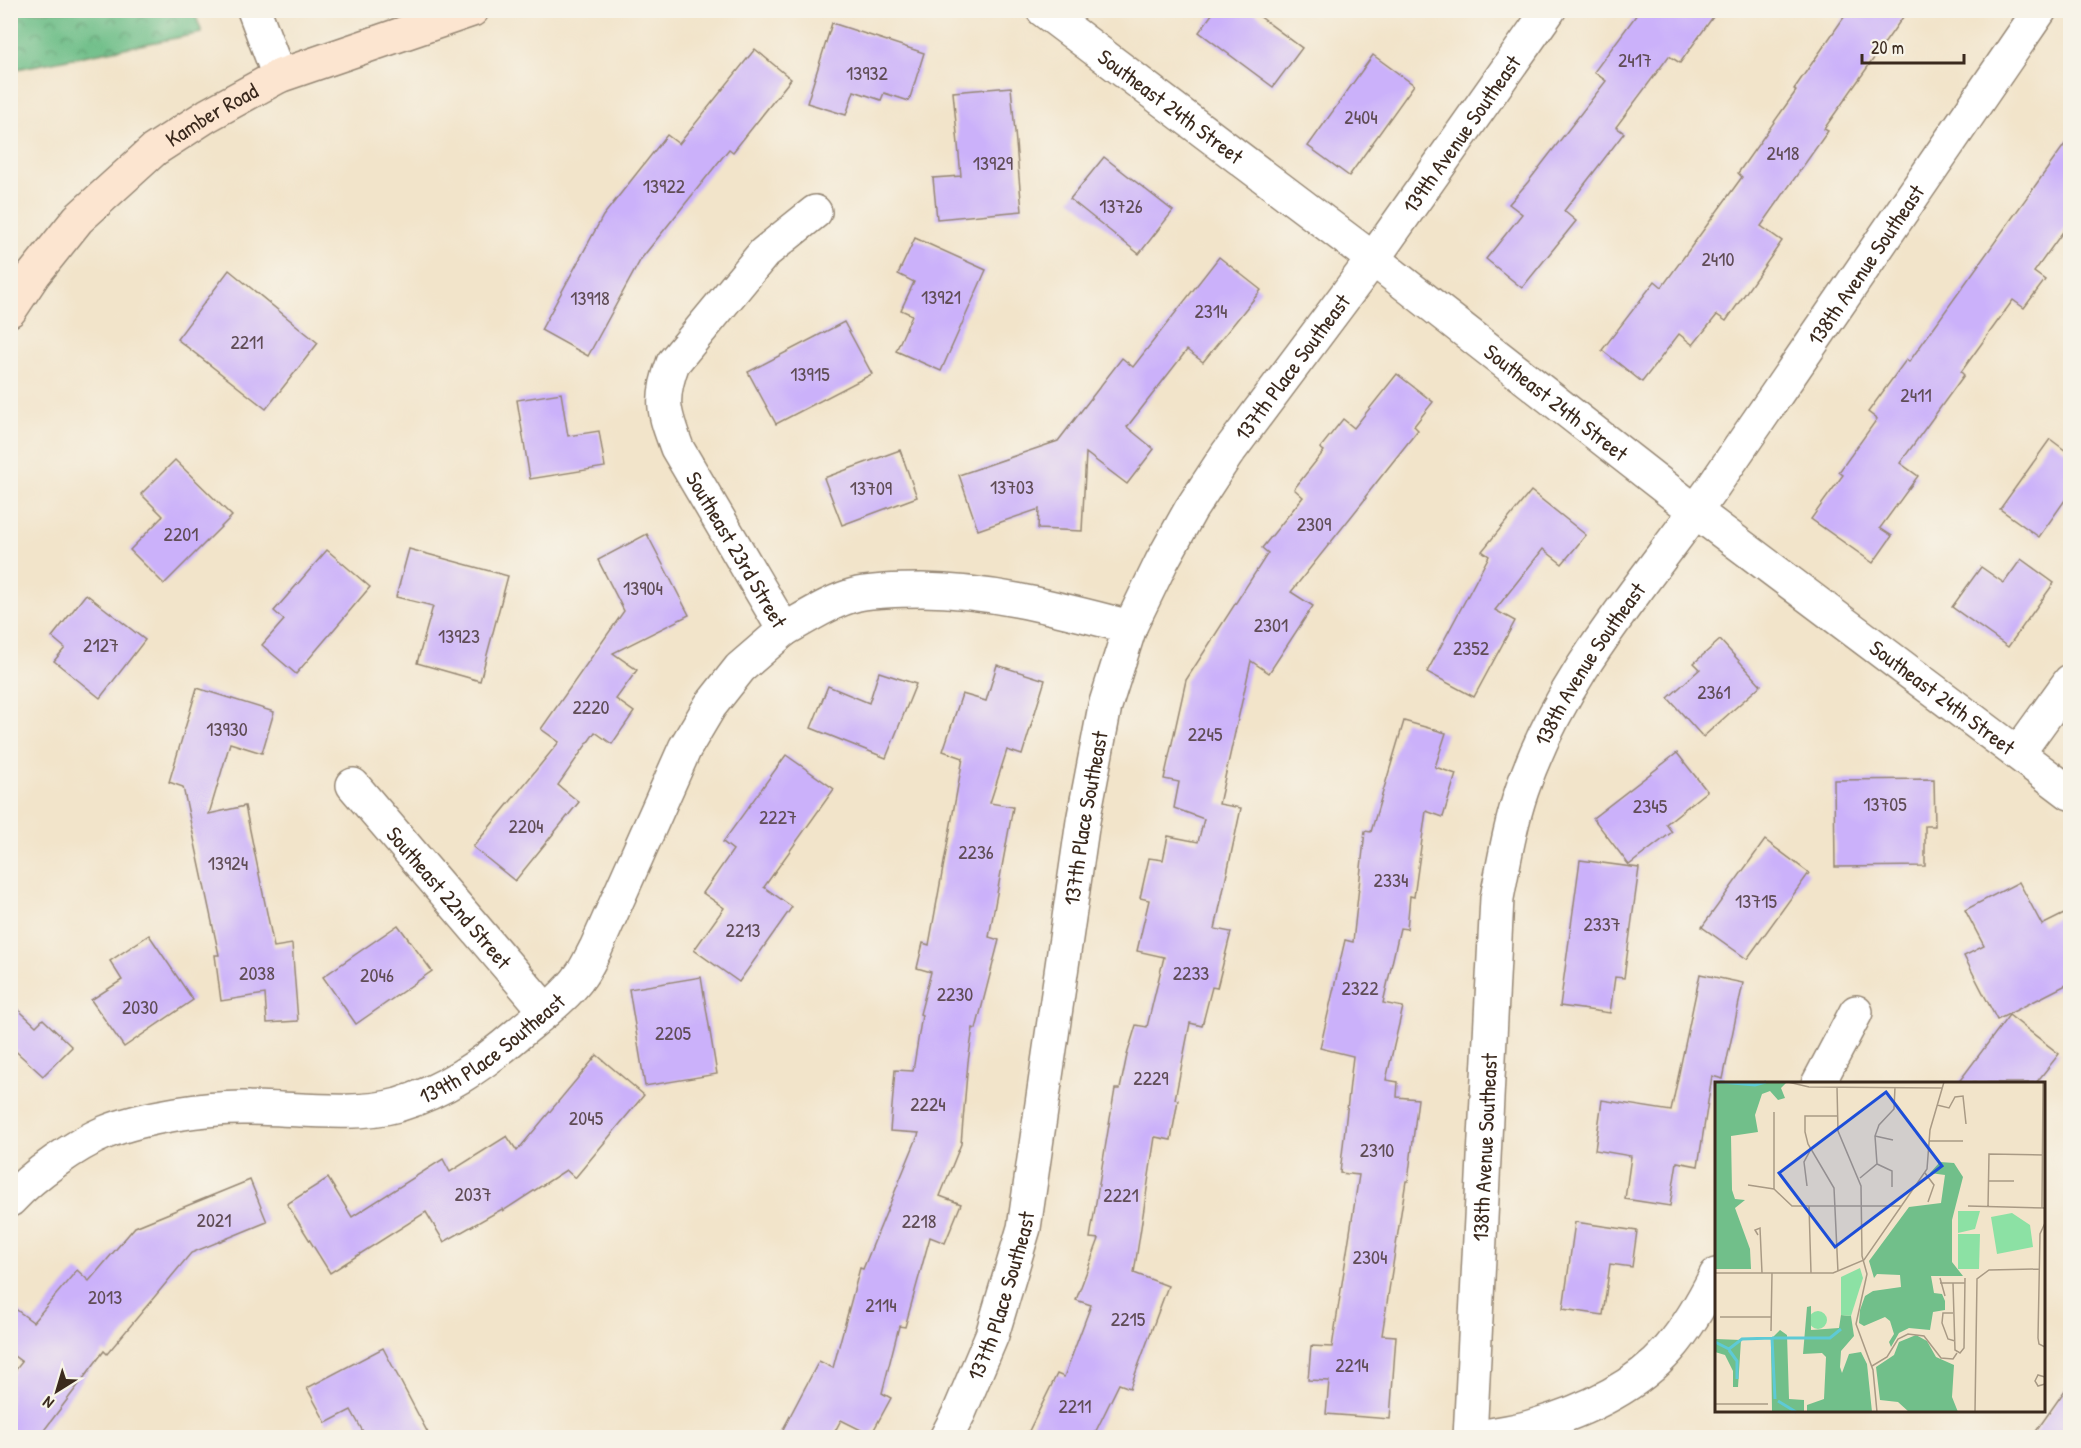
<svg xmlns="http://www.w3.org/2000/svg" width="2081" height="1448" font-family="'Patrick Hand',sans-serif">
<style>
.forest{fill:url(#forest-crowns);stroke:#567454;stroke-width:1.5}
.building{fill:#cbb1fa}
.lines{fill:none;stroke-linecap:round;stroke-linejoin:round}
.street-casing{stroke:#968774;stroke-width:36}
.secondary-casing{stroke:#968774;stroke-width:36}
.street{stroke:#fff;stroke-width:33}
.secondary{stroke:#fce5d0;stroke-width:33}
.labels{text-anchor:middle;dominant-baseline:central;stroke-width:4.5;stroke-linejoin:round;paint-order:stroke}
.number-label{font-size:20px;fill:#5f4c55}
.street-label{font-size:22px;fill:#3b2a1e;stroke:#f7f3e8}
.inset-river{fill:none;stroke:#5ecad5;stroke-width:3}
.inset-road{fill:none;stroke:#a99a85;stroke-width:1.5}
.view{fill:#1d4ed8;fill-opacity:0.15;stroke:#1d4ed8;stroke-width:3}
.inset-edge{fill:none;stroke:#3b2a1e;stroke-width:3}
</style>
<defs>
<pattern id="forest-crowns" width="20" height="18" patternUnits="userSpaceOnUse" patternTransform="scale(1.5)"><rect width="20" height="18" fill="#71bf8a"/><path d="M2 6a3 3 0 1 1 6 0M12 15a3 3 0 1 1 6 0" fill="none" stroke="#5e9b70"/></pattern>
</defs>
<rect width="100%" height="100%" fill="#f7f3e8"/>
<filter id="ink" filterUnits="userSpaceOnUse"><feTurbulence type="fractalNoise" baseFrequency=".0167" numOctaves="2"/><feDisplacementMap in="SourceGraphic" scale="12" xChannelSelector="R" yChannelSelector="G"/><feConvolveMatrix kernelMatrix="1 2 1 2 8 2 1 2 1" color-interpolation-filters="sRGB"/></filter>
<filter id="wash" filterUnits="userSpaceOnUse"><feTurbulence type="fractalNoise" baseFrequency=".008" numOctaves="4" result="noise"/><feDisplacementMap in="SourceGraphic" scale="24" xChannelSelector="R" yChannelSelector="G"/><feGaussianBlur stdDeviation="1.35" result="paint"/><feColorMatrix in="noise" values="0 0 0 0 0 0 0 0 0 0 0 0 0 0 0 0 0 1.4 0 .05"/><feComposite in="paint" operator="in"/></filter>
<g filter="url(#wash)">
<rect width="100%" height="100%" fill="#f2e4ca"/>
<path class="forest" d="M10,11H194L202,33L11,70Z"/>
<g id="blocks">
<g class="building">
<path d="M1215,10H1251L1302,48L1273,87L1199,32Z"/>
<path d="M1640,10H1718L1680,63L1669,56L1616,127L1624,133L1564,211L1576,221L1522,288L1486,259L1522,214L1509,204L1528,182L1606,81L1594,72Z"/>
<path d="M1849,10H1908L1824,129L1828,131L1761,226L1782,241L1726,321L1717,315L1693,345L1679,334L1642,382L1602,350L1655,281L1662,287L1742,177L1738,173L1796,91L1794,89Z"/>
<path d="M832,23L924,53L909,101L884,93L881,100L854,91L846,115L807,103Z"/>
<path d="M755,49L791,79L733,152L729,149L641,259L588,356L541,330L603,216L667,135L679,144Z"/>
<path d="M1373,55L1414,85L1349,176L1308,146Z"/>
<path d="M1011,87L1022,211L937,219L933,178L961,176L953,92Z"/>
<path d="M2070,137V222L2034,272L2045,280L2024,308L2013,300L1961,372L1964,375L1900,463L1918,476L1880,528L1892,536L1873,563L1811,519L1843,475L1839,472L1877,419L1868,412L1906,360L1909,362Z"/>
<path d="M1104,157L1173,211L1139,254L1070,199Z"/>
<path d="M915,238L986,270L941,371L896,351L912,315L901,310L914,282L898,274Z"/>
<path d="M1219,257L1261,290L1203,362L1187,350L1127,427L1154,449L1127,484L1086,453L1082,531L1038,529L1039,509L978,530L959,475L1058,441L1122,358L1133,367Z"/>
<path d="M229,270L318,343L266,409L177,339Z"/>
<path d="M844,322L872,374L776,424L748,372Z"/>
<path d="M1397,374L1433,402L1414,426L1418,430L1365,497L1366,498L1291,592L1313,606L1269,673L1251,661L1219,804L1241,808L1215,929L1231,932L1217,988L1212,987L1202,1026L1190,1023L1175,1099L1178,1100L1171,1140L1155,1137L1134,1273L1168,1286L1130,1388L1119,1384L1093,1437H1026L1057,1374L1064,1377L1091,1305L1076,1300L1099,1239L1090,1238L1115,1089H1120L1127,1055L1136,1025L1147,1027L1164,957L1137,951L1149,900L1140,898L1149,858L1163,860L1168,836L1198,842L1204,819L1174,808L1179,782L1164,779L1186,680L1268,553L1262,548L1303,497L1294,489L1324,451L1320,448L1343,419L1354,428Z"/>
<path d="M561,393L568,436L599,431L605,467L530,479L517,400Z"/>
<path d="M2050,439L2070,454V493L2039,537L2000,509Z"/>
<path d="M900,450L917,497L842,525L824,478Z"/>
<path d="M175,460L232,516L164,584L130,550L163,516L141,494Z"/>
<path d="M1531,491L1586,535L1562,564L1543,549L1495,610L1515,621L1474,697L1427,672L1489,556L1482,551Z"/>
<path d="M647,534L689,615L613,653L637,670L616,699L634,712L612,744L595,732L558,785L579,802L515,881L473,847L559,742L541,729L624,611L598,560Z"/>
<path d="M409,549L508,576L480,681L417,663L433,606L396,597Z"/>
<path d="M327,550L370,587L296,674L262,645L284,620L274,611Z"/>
<path d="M2021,559L2054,583L2008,647L1952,607L1981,567L2004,583Z"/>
<path d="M86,594L145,640L100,698L54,661L65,648L52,637Z"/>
<path d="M1720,640L1761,685L1703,737L1668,698L1700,669L1694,663Z"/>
<path d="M997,665L1045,680L1022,755L1007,750L990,803L1013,807L989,937L999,940L976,1029L973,1028L968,1062L961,1144L940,1196L961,1204L945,1243L930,1237L905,1327L899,1326L882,1393L891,1398L871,1435L841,1420L832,1437H779L819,1361L833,1368L860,1268L863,1269L919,1133L890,1131L895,1070L913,1071L922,1015L920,1014L931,972L917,968L923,943L929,945L963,758L943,751L962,694L986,701Z"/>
<path d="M879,672L916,684L886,758L811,728L828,686L869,703Z"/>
<path d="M197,688L274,712L262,753L230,743L209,814L245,806L274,947L292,944L298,1021L267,1023L265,994L221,1001L215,955H219L183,787L169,782Z"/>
<path d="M1404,721L1446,733L1435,767L1456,774L1443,817L1426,811L1414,897L1410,896L1407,929L1400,928L1383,1003L1403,1007L1386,1080L1398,1082L1397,1097L1418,1099L1408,1181H1406L1382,1335L1396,1336L1390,1419L1326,1414L1329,1381L1308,1380L1311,1346L1332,1347L1359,1175L1340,1173L1353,1056L1320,1048L1345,940L1353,942L1365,831L1371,832Z"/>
<path d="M1677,753L1707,791L1666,824L1672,832L1629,865L1593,818Z"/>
<path d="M786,755L834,789L764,887L792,907L739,982L694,950L724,908L703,893L733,850L723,842Z"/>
<path d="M1934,779L1935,826H1925V866L1835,867L1834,780Z"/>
<path d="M1765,840L1809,873L1747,959L1702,927Z"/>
<path d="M1580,860L1639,868L1624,978L1615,977L1610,1013L1560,1006Z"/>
<path d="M2019,882L2042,925L2070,911V983L1997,1020L1964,956L1984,946L1965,910Z"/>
<path d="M398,925L432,971L356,1024L323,977Z"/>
<path d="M149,935L193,1000L124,1047L91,1000L122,980L110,961Z"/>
<path d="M1700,974L1743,983L1723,1079L1712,1076L1698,1166L1677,1162L1670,1206L1625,1199L1631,1156L1595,1150L1602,1100L1671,1111Z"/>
<path d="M701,977L717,1074L645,1086L629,989Z"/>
<path d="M10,1002L36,1026L43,1019L72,1047L43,1076L10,1046Z"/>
<path d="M2009,1015L2059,1054L2036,1083H1958Z"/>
<path d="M597,1055L644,1095L575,1178L566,1170L503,1211L502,1209L444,1242L426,1212L330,1273L287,1204L328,1178L352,1217L443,1159L450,1172L507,1136L517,1151Z"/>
<path d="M250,1180L267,1222L191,1253L107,1354L104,1351L39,1437H10V1377L22,1362L10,1353V1305L33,1322L77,1270L89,1281L135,1227Z"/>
<path d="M1575,1222L1637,1231L1632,1267L1610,1264L1603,1315L1563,1309Z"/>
<path d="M383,1348L430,1437H366L351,1410L326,1423L307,1388Z"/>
<path d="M2070,1383V1437H2032Z"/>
</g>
</g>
</g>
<g filter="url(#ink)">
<use href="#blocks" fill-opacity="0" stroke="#968774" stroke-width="1.5"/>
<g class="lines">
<defs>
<g id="street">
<path d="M254,10L279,76"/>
<path id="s1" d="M1043,10L1373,259L1695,511L2070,793"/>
<path id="s2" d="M815,212L764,253L673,363C659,400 664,413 677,448L784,630C807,617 833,600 858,594C880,590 901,590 922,590C996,591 1059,609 1130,627"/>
<path d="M2018,753L2070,681"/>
<path id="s3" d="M353,785L546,1011"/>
<path d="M1818,1084L1856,1012"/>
<path id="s4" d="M10,1200C33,1175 75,1145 106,1132C143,1117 208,1107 249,1108C294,1108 354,1117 398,1105C444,1091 482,1065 518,1034C537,1018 567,996 581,975C587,967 591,957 596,948L685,748L710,706L740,668L784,630"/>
<path id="s5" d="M946,1438L959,1413L992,1335L1024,1228L1083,821L1105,706L1130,627L1162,561L1191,509L1227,454L1373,259L1549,10"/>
<path id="s6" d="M1470,1438L1497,898C1504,862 1510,825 1522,790C1562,672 1645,584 1715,484C1824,327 1931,168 2040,10"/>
<path d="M1475,1438C1493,1434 1512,1432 1530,1427C1579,1413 1634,1389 1669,1349C1688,1327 1703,1301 1716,1275"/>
</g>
<g id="secondary">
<path id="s7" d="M10,310L34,274L78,219L154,150L208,115L279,76L472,10"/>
</g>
</defs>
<use href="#street" class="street-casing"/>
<use href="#secondary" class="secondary-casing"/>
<use href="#street" class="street"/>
<use href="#secondary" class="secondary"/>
</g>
</g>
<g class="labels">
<g class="number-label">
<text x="1635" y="59">2417</text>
<text x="867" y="72">13932</text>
<text x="1361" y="116">2404</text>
<text x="1783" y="152">2418</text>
<text x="993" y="162">13929</text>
<text x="664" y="185">13922</text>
<text x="1121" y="205">13726</text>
<text x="1718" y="258">2410</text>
<text x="941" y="296">13921</text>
<text x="590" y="297">13918</text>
<text x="1211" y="310">2314</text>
<text x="247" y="341">2211</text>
<text x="810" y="373">13915</text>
<text x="1916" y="394">2411</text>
<text x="1012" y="486">13703</text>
<text x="871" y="487">13709</text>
<text x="1314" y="523">2309</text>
<text x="181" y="533">2201</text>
<text x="643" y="587">13904</text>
<text x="1271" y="624">2301</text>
<text x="459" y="635">13923</text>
<text x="101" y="644">2127</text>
<text x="1471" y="647">2352</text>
<text x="1714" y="691">2361</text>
<text x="591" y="706">2220</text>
<text x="227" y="728">13930</text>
<text x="1205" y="733">2245</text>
<text x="1885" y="803">13705</text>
<text x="1650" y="805">2345</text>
<text x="778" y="816">2227</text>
<text x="526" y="825">2204</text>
<text x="976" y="851">2236</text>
<text x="228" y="862">13924</text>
<text x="1391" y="879">2334</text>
<text x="1756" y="900">13715</text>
<text x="1602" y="923">2337</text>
<text x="743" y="929">2213</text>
<text x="257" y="972">2038</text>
<text x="1191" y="972">2233</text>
<text x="377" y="974">2046</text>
<text x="1360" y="987">2322</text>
<text x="955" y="993">2230</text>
<text x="140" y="1006">2030</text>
<text x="673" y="1032">2205</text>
<text x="1151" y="1077">2229</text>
<text x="928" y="1103">2224</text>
<text x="586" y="1117">2045</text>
<text x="1377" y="1149">2310</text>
<text x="473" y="1193">2037</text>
<text x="1121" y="1194">2221</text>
<text x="214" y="1219">2021</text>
<text x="919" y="1220">2218</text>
<text x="1370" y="1256">2304</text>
<text x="105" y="1296">2013</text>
<text x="881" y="1304">2114</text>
<text x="1128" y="1318">2215</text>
<text x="1352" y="1364">2214</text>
<text x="1075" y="1405">2211</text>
</g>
<g class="street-label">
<text stroke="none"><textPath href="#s1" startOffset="160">Southeast 24th Street</textPath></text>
<text stroke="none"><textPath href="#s7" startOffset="284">Kamber Road</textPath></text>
<text stroke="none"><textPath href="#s5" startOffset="1431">139th Avenue Southeast</textPath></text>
<text stroke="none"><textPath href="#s6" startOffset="1281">138th Avenue Southeast</textPath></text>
<text stroke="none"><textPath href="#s5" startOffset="1143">137th Place Southeast</textPath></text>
<text stroke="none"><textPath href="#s1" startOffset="646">Southeast 24th Street</textPath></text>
<text stroke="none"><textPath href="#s2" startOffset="414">Southeast 23rd Street</textPath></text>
<text stroke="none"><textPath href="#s6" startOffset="795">138th Avenue Southeast</textPath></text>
<text stroke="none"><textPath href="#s1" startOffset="1132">Southeast 24th Street</textPath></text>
<text stroke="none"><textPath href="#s5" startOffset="639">137th Place Southeast</textPath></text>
<text stroke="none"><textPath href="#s3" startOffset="148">Southeast 22nd Street</textPath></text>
<text stroke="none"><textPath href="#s4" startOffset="524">139th Place Southeast</textPath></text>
<text stroke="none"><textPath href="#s6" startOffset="291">138th Avenue Southeast</textPath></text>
<text stroke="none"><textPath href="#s5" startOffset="153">137th Place Southeast</textPath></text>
</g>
</g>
<g transform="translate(1715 1082)">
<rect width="330" height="330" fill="#f2e4ca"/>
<path d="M265,129L260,147L243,151V129ZM297,131L315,143L318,165L282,172L276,135ZM243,152H265L264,187H243ZM94 238a9 9 0 1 1 18 0a9 9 0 1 1-18 0Z" fill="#8ce1a4"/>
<path d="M0,0L71,1L66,6L70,16L63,18L55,9L47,12L40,33L43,50L16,54L17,108L20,117L30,118L20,126L35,167L36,187H0ZM225,80L239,81L248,95L237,138V180L248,194H216L219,211L227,212L230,219V228L218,230L215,248L194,246L184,251L176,265L174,260L179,252L175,239L170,235L149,244L144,241L145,228L150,214L158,209L186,205L185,193L162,192L159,196L154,179L194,125L226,121L230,93L215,91ZM96,224V248L124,246L126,233L136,234L139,254L126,269L125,285L127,291L134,272L146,270L152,282L157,330H92V323L109,317L111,275L107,271L88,272L92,225ZM65,248L72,253L74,317L89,318V330H57L56,257ZM201,253L212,259L221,275L239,283L237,315L243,330H194L183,320L165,318L161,285L179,273L184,260ZM0,257L26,258L23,305H18V289L10,273L0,270Z" fill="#71bf8a"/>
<path d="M145,186L148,196L136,234L126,233V195Z" fill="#8ce1a4"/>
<path class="inset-river" d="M5,0L40,3L51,0M57,256H115L126,247M0,260L14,267L27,257L57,256L60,317M14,268L22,279V297M63,319L81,330"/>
<path class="inset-road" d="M73,0L94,5L227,6M122,5L123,49L146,104L147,174L152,192L141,242L158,288L162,330M222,23L234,26L240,15L248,14L251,42M122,34H90V50L93,62L119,106L123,190M160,54L178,58M214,59H248M162,82L160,54L164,43L179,27L180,5M210,91L219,103L213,120M145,96L162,82L177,89V105M274,99H299M33,103L59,107L77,124H186M92,104L89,80L96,67M59,107V30M94,124L96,191M253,124L330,126M273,125L274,72L328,73M327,126L328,0M330,141L325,152L323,256L324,262L330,265M43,153L40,148L45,146L47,191M0,191H118L149,178L212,87L215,48L229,0M225,196L230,214M225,201H250M238,201L240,268L245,271L249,266L250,196M238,231H228L227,241L233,257L240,259M5,235H56M56,249L57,191M157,284L172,275L183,257L193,252L209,254L226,276L238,277L242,271M330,295L323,293L320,299L323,304L330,302M0,322H53M260,330L262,197L274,188L324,187"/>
<path class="view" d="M171,10L227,84L120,165L64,91Z"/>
<rect width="330" height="330" class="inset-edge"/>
</g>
<rect width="2081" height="1448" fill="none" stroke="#f7f3e8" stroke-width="36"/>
<g transform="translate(57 1391) rotate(217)" stroke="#f7f3e8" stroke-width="4.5" paint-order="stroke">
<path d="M0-4.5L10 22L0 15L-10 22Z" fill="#3b2a1e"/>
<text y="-9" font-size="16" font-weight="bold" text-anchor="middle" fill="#3b2a1e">N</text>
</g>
<path d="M1862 54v9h102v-9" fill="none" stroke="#3b2a1e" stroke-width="3"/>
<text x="1871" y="54" font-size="18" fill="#3b2a1e" stroke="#f7f3e8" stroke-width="4.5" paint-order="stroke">20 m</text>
</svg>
